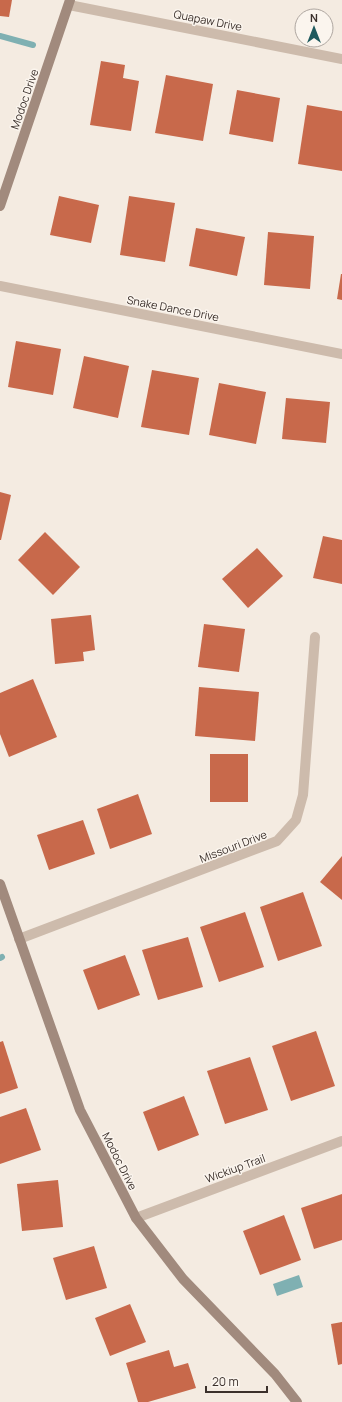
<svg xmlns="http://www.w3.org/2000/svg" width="342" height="1402" font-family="Manrope,sans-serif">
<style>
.water{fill:#7fb0b2}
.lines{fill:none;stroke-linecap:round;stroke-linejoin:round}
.stream{stroke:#7fb0b2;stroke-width:6}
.building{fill:#c8694b}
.street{stroke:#cdbbac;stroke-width:10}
.secondary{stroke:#a18a7d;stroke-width:10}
.labels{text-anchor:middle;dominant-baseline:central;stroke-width:3;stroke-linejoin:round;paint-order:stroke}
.street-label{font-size:11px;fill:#3b302b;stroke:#fbf5ee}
</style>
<rect width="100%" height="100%" fill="#f4ebe1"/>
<path class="water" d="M299,1275L303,1287L277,1296L273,1284Z"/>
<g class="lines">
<g class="stream">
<path d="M0,36L33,45"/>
<path d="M0,958L2,957"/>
</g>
</g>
<g class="building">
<path d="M0,0H12L9,17L0,16Z"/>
<path d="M101,61L125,65L123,78L139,81L131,131L90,125Z"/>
<path d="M166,75L213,84L203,141L155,133Z"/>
<path d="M237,90L280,98L273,142L229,134Z"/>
<path d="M307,105L342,111V171L298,164Z"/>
<path d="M59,196L99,205L91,243L50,235Z"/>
<path d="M129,196L175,203L165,262L120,255Z"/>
<path d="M196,228L245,237L237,276L189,266Z"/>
<path d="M268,232L314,236L310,289L264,285Z"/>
<path d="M341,274H342V300L337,299Z"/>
<path d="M16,341L61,349L53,395L8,387Z"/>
<path d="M84,356L129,366L118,418L73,408Z"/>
<path d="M152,370L199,378L189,435L141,427Z"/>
<path d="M219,383L266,392L256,444L209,435Z"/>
<path d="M286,398L330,402L326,443L282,439Z"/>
<path d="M0,492L11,495L1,540H0Z"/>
<path d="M45,532L80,567L53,595L18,560Z"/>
<path d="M323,536L342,540V584L313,578Z"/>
<path d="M257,548L283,576L248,608L222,579Z"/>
<path d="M91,615L95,650L83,652L84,661L55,664L51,619Z"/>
<path d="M204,624L245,629L239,672L198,667Z"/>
<path d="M33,679L57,737L9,757L0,734V693Z"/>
<path d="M199,687L259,692L255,741L195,736Z"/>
<rect x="210" y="754" width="38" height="48"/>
<path d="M138,794L152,834L110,849L97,809Z"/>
<path d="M83,820L95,854L49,870L37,835Z"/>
<path d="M342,856V900L320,882Z"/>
<path d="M303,892L322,946L278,961L260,907Z"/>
<path d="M245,912L264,967L219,982L200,927Z"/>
<path d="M188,937L203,987L158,1000L142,950Z"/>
<path d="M125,955L140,995L98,1010L83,970Z"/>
<path d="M316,1031L335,1086L291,1101L272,1046Z"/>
<path d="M3,1041L18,1088L0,1094V1042Z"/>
<path d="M250,1057L268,1110L225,1124L207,1071Z"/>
<path d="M184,1096L199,1135L158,1151L143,1112Z"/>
<path d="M26,1108L41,1150L0,1164V1117Z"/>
<path d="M58,1180L63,1227L22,1231L17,1184Z"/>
<path d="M342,1194V1240L314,1249L301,1208Z"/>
<path d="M284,1215L301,1260L260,1275L243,1231Z"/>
<path d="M94,1246L107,1288L66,1300L53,1258Z"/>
<path d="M130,1304L146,1342L110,1356L95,1318Z"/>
<path d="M342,1322V1364L338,1365L331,1324Z"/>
<path d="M169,1350L174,1367L188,1363L196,1388L148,1402H138L126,1363Z"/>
</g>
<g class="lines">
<g class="street">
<path d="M69,5L342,59"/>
<path d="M0,286L342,354"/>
<path d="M19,939L277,841L296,820L303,795L315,637"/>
<path d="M136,1218L342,1141"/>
</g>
<g class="secondary">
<path d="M0,206L70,0"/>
<path d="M0,884L80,1110L136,1218L183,1279L275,1374L297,1402"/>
</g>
</g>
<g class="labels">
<g class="street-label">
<text transform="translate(208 20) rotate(11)">Quapaw Drive</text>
<text transform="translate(24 99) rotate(-71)">Modoc Drive</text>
<text transform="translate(173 308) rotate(11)">Snake Dance Drive</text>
<text transform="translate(233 846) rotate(-21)">Missouri Drive</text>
<text transform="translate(120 1161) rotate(63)">Modoc Drive</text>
<text transform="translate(235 1168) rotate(-20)">Wickiup Trail</text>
</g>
</g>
<g transform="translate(314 28)"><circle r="19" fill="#fbf5ee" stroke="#aea6a0"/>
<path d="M0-3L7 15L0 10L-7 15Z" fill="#1f5a5e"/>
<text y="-6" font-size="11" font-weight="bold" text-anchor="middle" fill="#3b302b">N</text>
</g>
<path d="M206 1386v6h61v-6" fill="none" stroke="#3b302b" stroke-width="2"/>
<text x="212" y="1386" font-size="12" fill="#3b302b" stroke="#fbf5ee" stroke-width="3" paint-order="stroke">20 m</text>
</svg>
